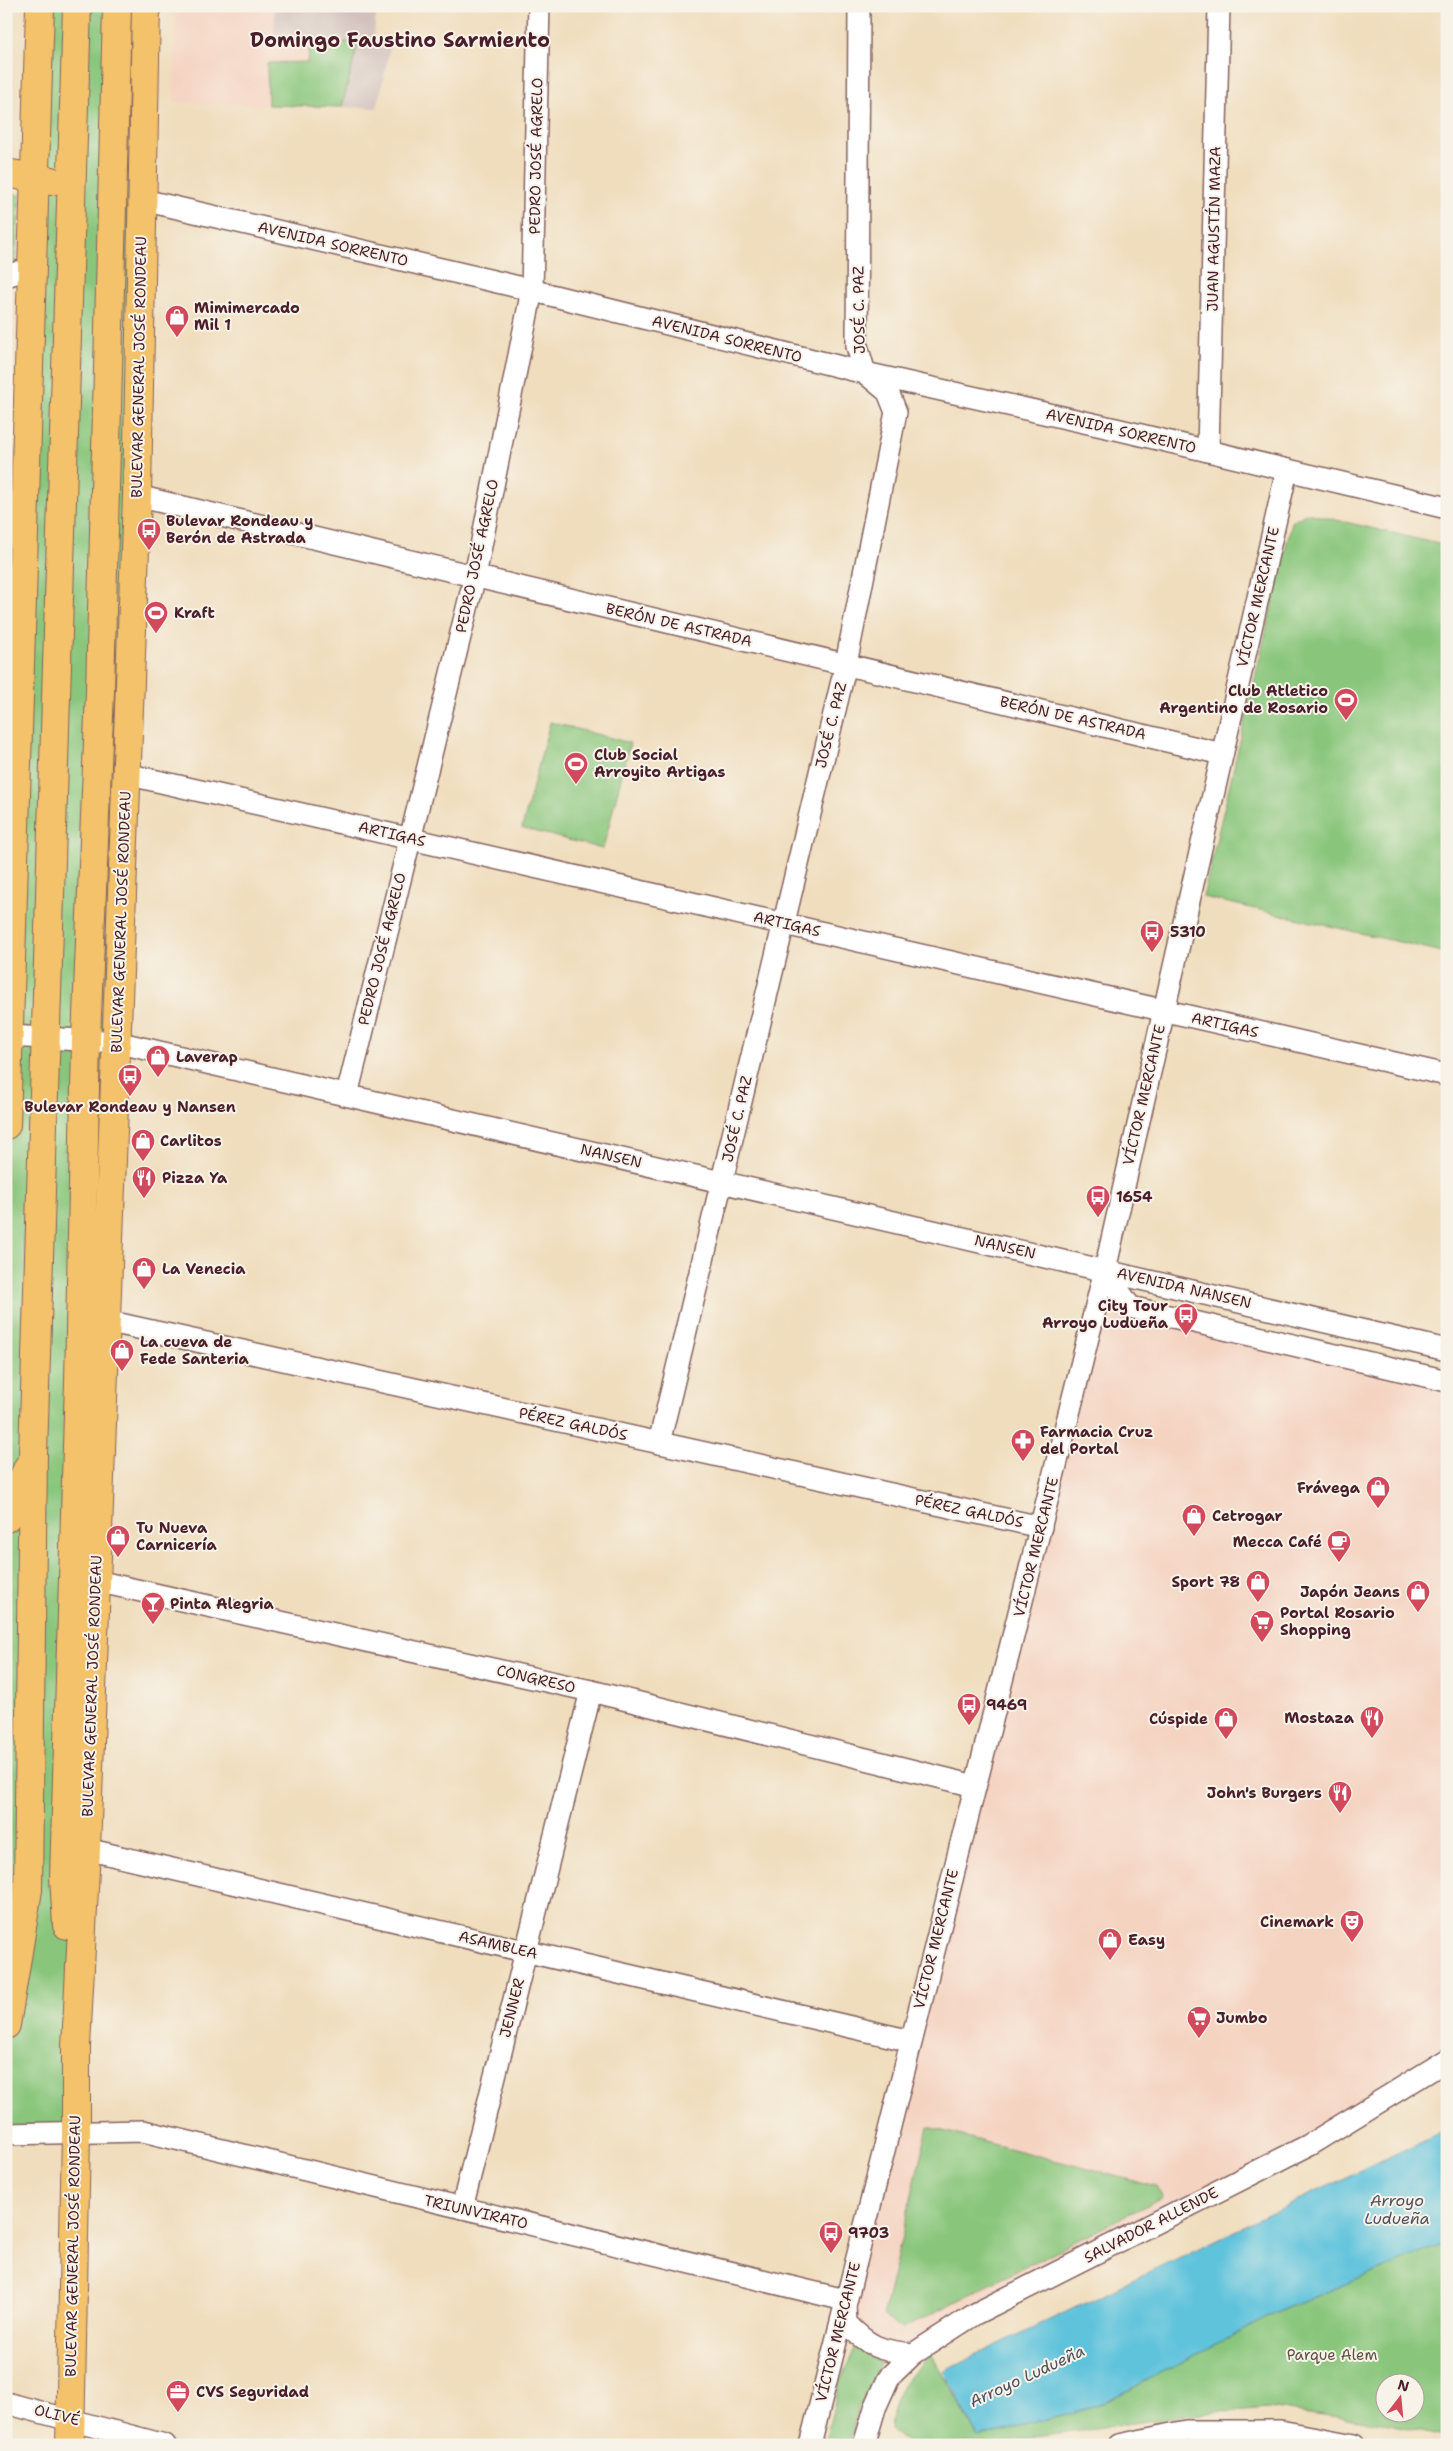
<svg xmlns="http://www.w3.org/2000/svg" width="1453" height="2451" font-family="'Shantell Sans',sans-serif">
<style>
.built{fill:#f5d3c1}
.industrial{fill:#d1c0bc}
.green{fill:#89c67b;stroke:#6a7253;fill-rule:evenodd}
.water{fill:#5ec3dc;stroke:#547184}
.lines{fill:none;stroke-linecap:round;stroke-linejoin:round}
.minor-casing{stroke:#84625e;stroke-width:24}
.major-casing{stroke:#84625e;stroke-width:30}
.minor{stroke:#fff;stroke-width:21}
.major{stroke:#f3c26a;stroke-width:28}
.labels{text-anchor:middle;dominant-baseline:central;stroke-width:4;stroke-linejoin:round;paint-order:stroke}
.street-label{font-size:15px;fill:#4a1f2b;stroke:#f7f3e8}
.poi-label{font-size:15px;font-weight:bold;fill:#4a1f2b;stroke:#f7f3e8;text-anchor:start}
.park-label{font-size:15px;fill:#5d5143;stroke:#f7f3e8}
.water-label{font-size:16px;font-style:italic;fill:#505060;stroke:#f7f3e8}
.district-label{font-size:20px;font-weight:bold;fill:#4a1f2b;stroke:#f7f3e8}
</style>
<rect width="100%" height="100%" fill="#f7f3e8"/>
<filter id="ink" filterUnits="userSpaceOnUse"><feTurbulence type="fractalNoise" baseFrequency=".02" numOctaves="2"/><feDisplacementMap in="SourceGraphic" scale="10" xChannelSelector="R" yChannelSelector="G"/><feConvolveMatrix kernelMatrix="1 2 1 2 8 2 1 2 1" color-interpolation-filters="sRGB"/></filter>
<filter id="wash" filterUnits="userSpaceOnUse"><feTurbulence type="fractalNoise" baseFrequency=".0096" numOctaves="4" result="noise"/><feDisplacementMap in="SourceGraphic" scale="20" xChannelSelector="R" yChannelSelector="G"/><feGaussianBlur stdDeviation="1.12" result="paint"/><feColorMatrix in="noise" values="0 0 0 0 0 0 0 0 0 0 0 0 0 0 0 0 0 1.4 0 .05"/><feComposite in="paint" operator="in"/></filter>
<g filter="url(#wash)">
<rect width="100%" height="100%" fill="#f0ddbd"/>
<g class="built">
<path d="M176,6H275V37L358,43L342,107L174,103Z"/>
<path d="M1105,1270L1130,1307L1447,1381V2060L913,2354L861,2338L845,2300Z"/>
</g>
<path class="industrial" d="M275,6H377L373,43H391L377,108L342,107L358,43L274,37Z"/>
<g class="green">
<path d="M40,6H146L76,2133L6,2134V1125Z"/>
<path d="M310,40L358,43L342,107L268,105L267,63L308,62Z"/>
<path d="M6,192L20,195L15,261L6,263Z"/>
<path d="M1307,513L1447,546V953L1203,897L1292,522Z"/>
<path d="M550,722L630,743L603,849L522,828Z"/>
<path d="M928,2127L1157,2187L1163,2197L902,2329L883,2315Z"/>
<path d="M1447,2243V2438L1389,2424L1267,2407L1214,2412L1043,2435L999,2443L913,2442L890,2430C893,2391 904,2381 931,2354L978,2437L1097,2406L1282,2310ZM1386,2384H1416V2414H1386Z"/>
<path d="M855,2348L881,2362L858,2409L849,2445H824L839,2386Z"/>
</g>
<path class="water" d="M1447,2129V2243L1282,2310L1097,2406L978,2437L943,2371Z"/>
</g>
<g filter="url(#ink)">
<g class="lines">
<defs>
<g id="minor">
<path d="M143,200L506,284L865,373L1120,430L1447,508"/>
<path d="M6,276L31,268"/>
<path d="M1208,451L1219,6"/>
<path d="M137,496L1222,754"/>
<path d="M126,774L1447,1075"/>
<path d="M9,1036L116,1042L1447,1350"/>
<path d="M347,1095L475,576L532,290L539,6"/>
<path d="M1105,1270L1130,1307L1447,1381"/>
<path d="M106,1321L1041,1527"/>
<path d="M659,1443L846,664L896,412L888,392L865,373L857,346L859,6"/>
<path d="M96,1581L591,1691L975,1786"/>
<path d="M86,1849L911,2041"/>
<path d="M6,2134L143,2131L845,2300"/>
<path d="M462,2208L591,1691"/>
<path d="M845,2305L846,2323C869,2347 880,2351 913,2354"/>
<path d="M6,2403L165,2445"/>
<path d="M810,2445L1105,1270L1287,470"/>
<path d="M864,2445L875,2408L889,2377L913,2354L975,2314L1309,2145L1447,2060"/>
<path d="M1119,2445L1186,2431H1280L1354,2445"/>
</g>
<g id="major">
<path d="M6,173L51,181"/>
<path d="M6,1125L40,6"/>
<path d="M6,1518L28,1467"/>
<path d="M67,1925L64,1877L79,1381L86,1040L100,691L117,6"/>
<path d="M6,2025L28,1890L33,1455L77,6"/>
<path d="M70,2445L76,2133V2047L86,1849L137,496L146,6"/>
</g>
</defs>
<use href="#minor" class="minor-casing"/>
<use href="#major" class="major-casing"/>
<use href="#minor" class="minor"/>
<use href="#major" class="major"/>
</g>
</g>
<defs>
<symbol id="shop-pin" viewBox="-11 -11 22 30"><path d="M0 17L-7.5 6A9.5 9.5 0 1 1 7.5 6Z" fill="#d1495b" stroke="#f7f3e8"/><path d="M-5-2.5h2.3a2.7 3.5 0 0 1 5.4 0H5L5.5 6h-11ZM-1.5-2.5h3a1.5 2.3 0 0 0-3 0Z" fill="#fff"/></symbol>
<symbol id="bus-pin" viewBox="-11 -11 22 30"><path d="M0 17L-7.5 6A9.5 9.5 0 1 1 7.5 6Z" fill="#d1495b" stroke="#f7f3e8"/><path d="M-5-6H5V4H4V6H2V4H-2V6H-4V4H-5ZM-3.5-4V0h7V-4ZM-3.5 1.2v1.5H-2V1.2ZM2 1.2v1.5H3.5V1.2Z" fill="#fff"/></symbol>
<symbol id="stadium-pin" viewBox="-11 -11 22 30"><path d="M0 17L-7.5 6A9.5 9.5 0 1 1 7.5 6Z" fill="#d1495b" stroke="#f7f3e8"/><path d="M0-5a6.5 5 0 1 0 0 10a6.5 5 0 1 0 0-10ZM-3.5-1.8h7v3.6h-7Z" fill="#fff"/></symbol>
<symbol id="restaurant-pin" viewBox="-11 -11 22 30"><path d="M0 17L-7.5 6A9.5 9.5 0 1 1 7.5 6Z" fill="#d1495b" stroke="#f7f3e8"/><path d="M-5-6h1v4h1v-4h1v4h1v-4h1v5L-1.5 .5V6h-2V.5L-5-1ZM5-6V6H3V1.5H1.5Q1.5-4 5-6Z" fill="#fff"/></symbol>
<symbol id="pharmacy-pin" viewBox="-11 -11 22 30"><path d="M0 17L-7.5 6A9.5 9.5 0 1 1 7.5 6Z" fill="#d1495b" stroke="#f7f3e8"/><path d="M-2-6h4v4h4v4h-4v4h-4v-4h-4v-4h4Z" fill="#fff"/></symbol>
<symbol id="cafe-pin" viewBox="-11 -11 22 30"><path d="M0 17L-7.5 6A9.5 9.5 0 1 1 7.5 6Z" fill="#d1495b" stroke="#f7f3e8"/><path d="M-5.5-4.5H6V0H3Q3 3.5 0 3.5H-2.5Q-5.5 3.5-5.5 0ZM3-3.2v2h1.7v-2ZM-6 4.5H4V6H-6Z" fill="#fff"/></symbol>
<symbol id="bar-pin" viewBox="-11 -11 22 30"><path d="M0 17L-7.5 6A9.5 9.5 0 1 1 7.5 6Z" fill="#d1495b" stroke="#f7f3e8"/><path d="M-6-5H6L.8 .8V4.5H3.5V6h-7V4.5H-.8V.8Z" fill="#fff"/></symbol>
<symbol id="supermarket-pin" viewBox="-11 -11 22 30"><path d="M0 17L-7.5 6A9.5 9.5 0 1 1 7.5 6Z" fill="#d1495b" stroke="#f7f3e8"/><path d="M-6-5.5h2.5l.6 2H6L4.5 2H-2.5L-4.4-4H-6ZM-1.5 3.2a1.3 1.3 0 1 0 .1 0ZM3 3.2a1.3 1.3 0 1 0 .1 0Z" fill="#fff"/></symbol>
<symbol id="theatre-pin" viewBox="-11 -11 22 30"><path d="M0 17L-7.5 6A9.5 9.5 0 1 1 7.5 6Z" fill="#d1495b" stroke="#f7f3e8"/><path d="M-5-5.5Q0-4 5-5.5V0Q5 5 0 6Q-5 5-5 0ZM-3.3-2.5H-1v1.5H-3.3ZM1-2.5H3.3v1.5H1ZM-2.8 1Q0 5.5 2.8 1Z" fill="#fff"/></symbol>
<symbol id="office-pin" viewBox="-11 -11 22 30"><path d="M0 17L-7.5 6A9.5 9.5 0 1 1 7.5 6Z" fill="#d1495b" stroke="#f7f3e8"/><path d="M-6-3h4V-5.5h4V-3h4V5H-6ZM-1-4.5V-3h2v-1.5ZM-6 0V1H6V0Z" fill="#fff"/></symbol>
</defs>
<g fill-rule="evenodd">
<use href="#shop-pin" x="163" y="303" width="28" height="38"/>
<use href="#bus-pin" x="135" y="516" width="28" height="38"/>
<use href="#stadium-pin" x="142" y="599" width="28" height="38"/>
<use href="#stadium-pin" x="1332" y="686" width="28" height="38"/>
<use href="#stadium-pin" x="562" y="750" width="28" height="38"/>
<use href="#bus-pin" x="1138" y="918" width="28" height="38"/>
<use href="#shop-pin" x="144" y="1043" width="28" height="38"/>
<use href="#bus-pin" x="116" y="1062" width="28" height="38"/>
<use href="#shop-pin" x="129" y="1127" width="28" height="38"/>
<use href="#restaurant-pin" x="130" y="1164" width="28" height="38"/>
<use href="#bus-pin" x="1084" y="1183" width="28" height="38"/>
<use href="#shop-pin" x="130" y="1255" width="28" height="38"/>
<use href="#bus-pin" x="1172" y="1301" width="28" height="38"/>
<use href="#shop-pin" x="108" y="1337" width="28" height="38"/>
<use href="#pharmacy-pin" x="1009" y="1427" width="28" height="38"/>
<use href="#shop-pin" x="1364" y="1474" width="28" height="38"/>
<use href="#shop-pin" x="1180" y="1502" width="28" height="38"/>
<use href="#shop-pin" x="104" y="1523" width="28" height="38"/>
<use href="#cafe-pin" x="1325" y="1528" width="28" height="38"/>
<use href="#shop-pin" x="1244" y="1568" width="28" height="38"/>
<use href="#shop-pin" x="1404" y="1578" width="28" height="38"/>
<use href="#bar-pin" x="139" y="1590" width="28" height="38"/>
<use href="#supermarket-pin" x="1248" y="1608" width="28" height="38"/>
<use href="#bus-pin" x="955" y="1691" width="28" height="38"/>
<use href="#restaurant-pin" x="1358" y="1704" width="28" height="38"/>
<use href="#shop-pin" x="1212" y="1705" width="28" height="38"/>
<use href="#restaurant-pin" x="1326" y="1779" width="28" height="38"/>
<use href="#theatre-pin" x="1338" y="1908" width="28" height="38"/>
<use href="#shop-pin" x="1096" y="1926" width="28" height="38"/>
<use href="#supermarket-pin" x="1185" y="2004" width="28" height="38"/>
<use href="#bus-pin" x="817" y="2219" width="28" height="38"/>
<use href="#office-pin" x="164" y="2378" width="28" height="38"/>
</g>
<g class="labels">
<g class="street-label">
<text transform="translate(536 156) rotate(-89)">PEDRO JOSÉ AGRELO</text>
<text transform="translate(1214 229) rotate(-89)">JUAN AGUSTÍN MAZA</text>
<text transform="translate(333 244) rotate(13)">AVENIDA SORRENTO</text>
<text transform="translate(859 310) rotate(-91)">JOSÉ C. PAZ</text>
<text transform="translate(727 339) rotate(14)">AVENIDA SORRENTO</text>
<text transform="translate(139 367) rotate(-89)">BULEVAR GENERAL JOSÉ RONDEAU</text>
<text transform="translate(1121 431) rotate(13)">AVENIDA SORRENTO</text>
<text transform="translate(477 556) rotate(-78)">PEDRO JOSÉ AGRELO</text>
<text transform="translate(1258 597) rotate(-77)">VÍCTOR MERCANTE</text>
<text transform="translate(679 625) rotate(13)">BERÓN DE ASTRADA</text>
<text transform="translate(1073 718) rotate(13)">BERÓN DE ASTRADA</text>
<text transform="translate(831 725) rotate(-76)">JOSÉ C. PAZ</text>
<text transform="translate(392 834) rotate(13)">ARTIGAS</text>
<text transform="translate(121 922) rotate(-88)">BULEVAR GENERAL JOSÉ RONDEAU</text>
<text transform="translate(787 924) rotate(13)">ARTIGAS</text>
<text transform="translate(382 949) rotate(-76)">PEDRO JOSÉ AGRELO</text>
<text transform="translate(1225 1025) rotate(13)">ARTIGAS</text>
<text transform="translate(1144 1095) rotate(-77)">VÍCTOR MERCANTE</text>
<text transform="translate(737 1119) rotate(-77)">JOSÉ C. PAZ</text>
<text transform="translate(611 1156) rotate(13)">NANSEN</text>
<text transform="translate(1005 1247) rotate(13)">NANSEN</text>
<text transform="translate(1184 1288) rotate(13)">AVENIDA NANSEN</text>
<text transform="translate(573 1424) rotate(12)">PÉREZ GALDÓS</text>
<text transform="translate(969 1511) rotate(12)">PÉREZ GALDÓS</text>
<text transform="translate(1036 1547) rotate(-76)">VÍCTOR MERCANTE</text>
<text transform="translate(536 1679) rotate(13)">CONGRESO</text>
<text transform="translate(92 1686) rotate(-88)">BULEVAR GENERAL JOSÉ RONDEAU</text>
<text transform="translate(936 1939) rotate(-76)">VÍCTOR MERCANTE</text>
<text transform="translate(498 1945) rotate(13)">ASAMBLEA</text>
<text transform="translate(512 2008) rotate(-76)">JENNER</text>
<text transform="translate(476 2212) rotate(13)">TRIUNVIRATO</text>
<text transform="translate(1151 2225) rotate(-27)">SALVADOR ALLENDE</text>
<text transform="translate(73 2246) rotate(-89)">BULEVAR GENERAL JOSÉ RONDEAU</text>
<text transform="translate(838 2332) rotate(-76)">VÍCTOR MERCANTE</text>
<text transform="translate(57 2415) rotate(14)">OLIVÉ</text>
</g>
<g class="poi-label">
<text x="194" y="308">Mimimercado<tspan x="194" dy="17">Mil 1</tspan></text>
<text x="166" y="521">Bulevar Rondeau y<tspan x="166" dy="17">Berón de Astrada</tspan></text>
<text x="174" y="613">Kraft</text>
<text x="1328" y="691" text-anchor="end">Club Atletico<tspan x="1328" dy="17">Argentino de Rosario</tspan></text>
<text x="594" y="755">Club Social<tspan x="594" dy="17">Arroyito Artigas</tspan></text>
<text x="1170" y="932">5310</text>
<text x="176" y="1057">Laverap</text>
<text x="130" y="1107" text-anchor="middle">Bulevar Rondeau y Nansen</text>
<text x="160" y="1141">Carlitos</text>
<text x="162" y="1178">Pizza Ya</text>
<text x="1116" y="1197">1654</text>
<text x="162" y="1269">La Venecia</text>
<text x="1168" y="1306" text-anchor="end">City Tour<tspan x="1168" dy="17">Arroyo Ludueña</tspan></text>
<text x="140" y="1342">La cueva de<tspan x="140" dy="17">Fede Santeria</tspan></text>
<text x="1040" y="1432">Farmacia Cruz<tspan x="1040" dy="17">del Portal</tspan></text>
<text x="1360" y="1488" text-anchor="end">Frávega</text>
<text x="1212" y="1516">Cetrogar</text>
<text x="136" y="1528">Tu Nueva<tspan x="136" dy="17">Carnicería</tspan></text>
<text x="1322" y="1542" text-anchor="end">Mecca Café</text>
<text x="1240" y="1582" text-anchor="end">Sport 78</text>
<text x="1400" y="1592" text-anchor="end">Japón Jeans</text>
<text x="170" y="1604">Pinta Alegria</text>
<text x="1280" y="1613">Portal Rosario<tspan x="1280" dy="17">Shopping</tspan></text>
<text x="986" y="1705">9469</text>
<text x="1354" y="1718" text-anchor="end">Mostaza</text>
<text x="1208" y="1719" text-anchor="end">Cúspide</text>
<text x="1322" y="1793" text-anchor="end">John's Burgers</text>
<text x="1334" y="1922" text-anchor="end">Cinemark</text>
<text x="1128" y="1940">Easy</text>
<text x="1216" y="2018">Jumbo</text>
<text x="848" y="2233">9703</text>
<text x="196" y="2392">CVS Seguridad</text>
</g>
<g class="park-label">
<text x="1332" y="2355">Parque Alem</text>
</g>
<g class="water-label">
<text x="1397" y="2200">Arroyo<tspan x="1397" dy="18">Ludueña</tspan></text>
<text transform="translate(1027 2376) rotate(-25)">Arroyo Ludueña</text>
</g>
<g class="district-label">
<text x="400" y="40">Domingo Faustino Sarmiento</text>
</g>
</g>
<rect width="1453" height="2451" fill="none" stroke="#f7f3e8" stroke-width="25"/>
<g transform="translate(1400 2398) rotate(16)"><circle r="24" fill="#f7f3e8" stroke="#b29e9c"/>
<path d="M0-4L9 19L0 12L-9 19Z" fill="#d1495b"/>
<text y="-8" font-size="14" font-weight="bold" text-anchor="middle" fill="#4a1f2b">N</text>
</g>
</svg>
